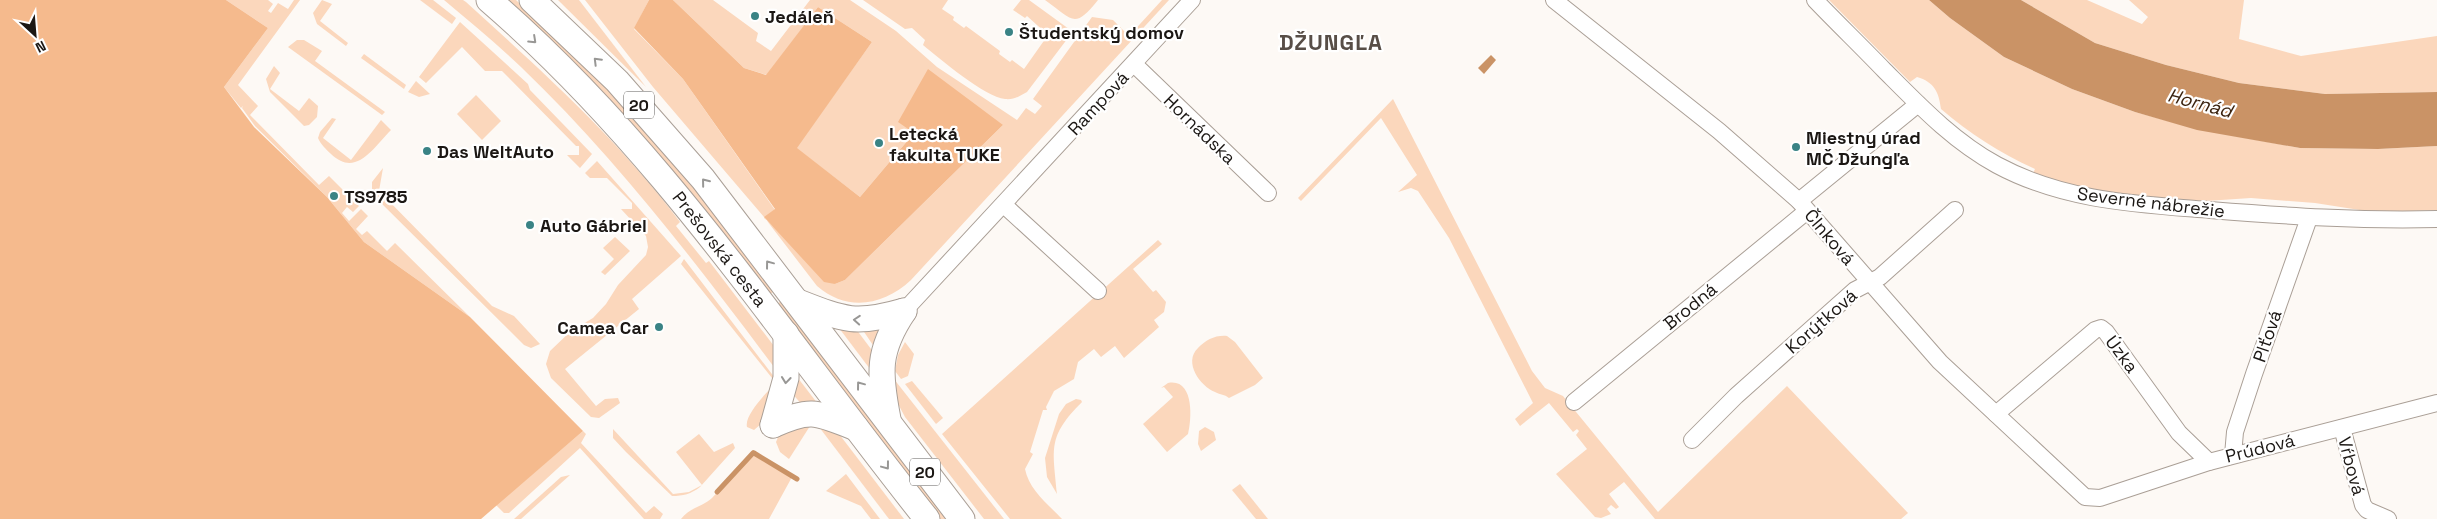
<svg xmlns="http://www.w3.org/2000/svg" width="2437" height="519" font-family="'Space Grotesk',sans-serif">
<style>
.green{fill:#fbd7bc}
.forest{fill:#f5ba8d}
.water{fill:#ca9366}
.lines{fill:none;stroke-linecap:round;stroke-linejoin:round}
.stream{stroke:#ca9366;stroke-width:5}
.minor-casing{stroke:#aa9f96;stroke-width:18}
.highway-casing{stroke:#aa9f96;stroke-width:27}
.minor{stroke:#fff;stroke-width:16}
.highway{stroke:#fff;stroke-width:25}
.oneway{stroke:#989795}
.poi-dot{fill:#3a8385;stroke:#fff;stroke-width:2}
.labels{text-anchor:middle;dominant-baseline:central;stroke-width:4.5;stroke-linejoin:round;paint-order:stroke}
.shield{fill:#fff;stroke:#5f5d5a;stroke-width:1}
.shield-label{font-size:16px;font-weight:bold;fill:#1b1714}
.poi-label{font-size:18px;font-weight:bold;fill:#1b1714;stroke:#fff;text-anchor:start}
.street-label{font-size:18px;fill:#1b1714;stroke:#fff}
.water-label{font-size:19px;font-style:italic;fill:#3c2410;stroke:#fff}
.district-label{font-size:22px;font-weight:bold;letter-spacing:1px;fill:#584e47;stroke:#fff}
</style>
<rect width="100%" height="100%" fill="#fdf9f5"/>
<g class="green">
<path d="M226,0H268L273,4L268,11L271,13L278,3L288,9L294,0H300L238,85L258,106L250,115L319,185L329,176L359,206L353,212L347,207L342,213L349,221L361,209L368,216L356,229L362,235L367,231L387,251L395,243L470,317L364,242L327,197L255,126L242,108L243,106L241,108L224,87L268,28Z"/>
<path d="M322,0L332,4L320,21L348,43L346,46L317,24L313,13Z"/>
<path d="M420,0H433L456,18L452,24Z"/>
<path d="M444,0H463L466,2C542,71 619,140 680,222L676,226L706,263L709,261L777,350L780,375C700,268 618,160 521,67C497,44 470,22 444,0Z"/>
<path d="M505,0H516L609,89L667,153L776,290L770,294L695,197L630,121Z"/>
<path d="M558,0H579L646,87Z"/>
<path d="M585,0H649L634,29L683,79L775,210L764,218L835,284L845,280L1003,125L914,133L860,197L796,148L872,42L818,7L767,75L744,68L673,0H713L758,33L756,41L771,51L810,0H850L896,31L937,67L1017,120L1026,108L1035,114L1042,106L1033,99L1092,17L1113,20L1129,36L1162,0H1169L911,280C883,306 847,312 817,286L764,217L653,87Z"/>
<path d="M863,0H948L942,9L954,17L953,20L964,28L966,26L1000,51L999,54L1010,62L1012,60L1024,69L1048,35L1027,16L1025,18L1013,10L1021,0H1029L1069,29L1071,34L1027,92C1020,96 1014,100 1005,99C985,97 940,59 923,45L925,40L912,28L905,29Z"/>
<path d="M1045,0H1098C1074,30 1073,20 1045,0Z"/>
<path d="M1829,0H1929L1950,18L2004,57L2072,89L2135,112L2197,129L2300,148L2378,149L2437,146V210L2388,212L2366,211L2315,203L2251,198L2206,201L2075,195L2030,180L2035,169C2000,153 1970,134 1941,109C1939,92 1934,82 1917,77L1910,82Z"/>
<path d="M2021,0H2087L2142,24L2148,17L2129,0H2244L2239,39L2301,56L2437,36V92L2325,94L2239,83L2166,65L2095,43Z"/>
<path d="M460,22L528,84L530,90L592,154L580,168L567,155H579V146H576L502,71H485L462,47L426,83L419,77Z"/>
<path d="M297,40H304L322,51L315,61L385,112L382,115L288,47Z"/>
<path d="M364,54L406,85L404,89L361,58Z"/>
<path d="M274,66L280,73L270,89L299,111L309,98L318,106L317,117L309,125L304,126L270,92L266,79Z"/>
<path d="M416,81L430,94L419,97L408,92Z"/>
<path d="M476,95L501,121L482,140L457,114Z"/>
<path d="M1393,99L1532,371L1545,388L1563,396L1658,512L1787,386L1908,513L1901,519H1655L1624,482L1609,494L1619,507L1616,509L1611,505L1607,509L1611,514L1601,518L1595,517L1556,474L1587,449L1576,435L1579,431L1577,429L1573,432L1549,403L1520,426L1515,419L1533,403L1449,238L1418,191L1411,188L1398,192L1417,175L1381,118L1301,201L1298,198Z"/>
<path d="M332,118L336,119L323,138L351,160L381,120L391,130C373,148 356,178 331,154C326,149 321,145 318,138L320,132Z"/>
<path d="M597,161L681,256L632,299L639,309L565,369L596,406L605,399L618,398L620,403L599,418L591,417L551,378L546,364L550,351L571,331L593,318L606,304L618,285L646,255L648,247L646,236L621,209H632V203L607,178H590L585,173Z"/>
<path d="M383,168L379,191L492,306L514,316L540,344L531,348L524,345L376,198L372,192V182Z"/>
<path d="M615,237L630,251L605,275L601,272L614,259L603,248Z"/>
<path d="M1158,240L1162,244L1133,269L1153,292L1156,290L1166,302L1164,312L1154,320L1159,327L1124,358L1115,346L1101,357L1094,349L1078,362L1074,379L1054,391L1046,407L1047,410H1043L1030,452L1033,454L1025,469C1029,490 1048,504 1062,519H1010L942,434Z"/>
<path d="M684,259L778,382L761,424L754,430L747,427C744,415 768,391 776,383L681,264Z"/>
<path d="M783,300L949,519H940L777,304Z"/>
<path d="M885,326L875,348L862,329Z"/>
<path d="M839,328L856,329L874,353L870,369Z"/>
<path d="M1227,336L1235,342L1263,378L1255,385L1229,398C1224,394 1221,395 1215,392C1200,386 1183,362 1198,348C1206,340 1215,335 1227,336Z"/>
<path d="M905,342L914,354L908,376L901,379L895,371L898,355Z"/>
<path d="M791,369L821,408L803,406L791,392Z"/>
<path d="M890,374L1004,519H984L905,417L896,400Z"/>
<path d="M912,381L943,418L936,424L905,384Z"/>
<path d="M1168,383C1194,378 1192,418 1188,434L1167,452L1143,424L1173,397L1164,387L1161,388Z"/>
<path d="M1076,399L1081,400L1082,402C1047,437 1053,448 1057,494L1047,477L1045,458L1059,414L1066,404Z"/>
<path d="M813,419L836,430L904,519H889Z"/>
<path d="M792,425L810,426L789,459L780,452L776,442L779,435Z"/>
<path d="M1205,427L1214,432L1216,440L1201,451L1198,444L1199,431Z"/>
<path d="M613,429L673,494L689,492L702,485L676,452L699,434L714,452L733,443L735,448L700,487C691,494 683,496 672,496L626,452L613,438Z"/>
<path d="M583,431L586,434L581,443L646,513L654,506L663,514L660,519H644L580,448L509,513H504L496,505Z"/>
<path d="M752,454L792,477L769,519H681C689,508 702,507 712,498Z"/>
<path d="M846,474L880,519H871L861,506L826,491Z"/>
<path d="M570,475L521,519H514L561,477Z"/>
<path d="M1240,484L1268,519H1256L1232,490Z"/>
</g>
<g class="forest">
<path d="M0,0H226L268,28L224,87L254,127L327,197L364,242L470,317L583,431L481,519H0Z"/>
<path d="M649,0H673L744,68L766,75L818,7L872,42L797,148L860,197L914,133L898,122L928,69L1003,125L845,280L835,284L824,282L764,217L775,209L683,79L634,28Z"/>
</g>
<g class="water">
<path d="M1929,0H2021L2095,43L2166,65L2239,83L2325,94L2437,92V146L2378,149L2300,148L2197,130L2135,112L2072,89L2004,57L1950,18Z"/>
<path d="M1491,55L1496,60L1484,74L1478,68Z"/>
</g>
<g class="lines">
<g class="stream">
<path d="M754,453L797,479"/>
<path d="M717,492L753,453"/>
</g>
<defs>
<g id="minor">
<path d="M1554,0L1719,131L1799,201L1940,362L2085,497L2100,498L2209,462L2437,403"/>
<path d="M1815,0C1838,24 1861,46 1884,70C1919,105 1953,141 1997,165C2064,201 2136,204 2210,210C2286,216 2361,221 2437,219"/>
<path d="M1134,64L1268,193"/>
<path d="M1799,201L1918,104"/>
<path d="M1004,205L1098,291"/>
<path d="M904,311L1192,0"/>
<path d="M1574,402L1807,211"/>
<path d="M1996,414L2095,330L2101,328L2106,332L2179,433L2209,462"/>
<path d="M2342,428L2363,505L2367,510L2388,519"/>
<path d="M1692,440L1736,396L1855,290L1880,277L1955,210"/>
<path d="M2233,455L2235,432L2254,374L2309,218"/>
</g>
<g id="highway">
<path d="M489,0C665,152 783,339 927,519"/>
<path d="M532,0L617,81L703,179L962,519"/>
<path d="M798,302C844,320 856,325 904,311"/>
<path d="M888,419C879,373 877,351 904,311"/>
<path d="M773,425L786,378V334"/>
<path d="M773,425C812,407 818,413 856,428"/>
</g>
</defs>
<use href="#minor" class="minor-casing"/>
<use href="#highway" class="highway-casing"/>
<use href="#minor" class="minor"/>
<use href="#highway" class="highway"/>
</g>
<defs><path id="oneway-chevron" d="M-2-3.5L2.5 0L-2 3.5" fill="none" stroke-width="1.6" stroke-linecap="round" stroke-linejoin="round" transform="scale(1.25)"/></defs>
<g class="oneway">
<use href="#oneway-chevron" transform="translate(533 40) rotate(43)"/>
<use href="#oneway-chevron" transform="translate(597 61) rotate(-135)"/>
<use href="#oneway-chevron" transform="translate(705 182) rotate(-129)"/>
<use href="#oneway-chevron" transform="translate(769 264) rotate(-127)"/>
<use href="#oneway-chevron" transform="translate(857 320) rotate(-176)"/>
<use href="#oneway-chevron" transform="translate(786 380) rotate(96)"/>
<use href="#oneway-chevron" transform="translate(860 385) rotate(-127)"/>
<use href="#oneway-chevron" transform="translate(886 466) rotate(53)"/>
</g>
<g class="poi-dot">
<circle cx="755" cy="16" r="5"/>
<circle cx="1009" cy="32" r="5"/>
<circle cx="879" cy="143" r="5"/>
<circle cx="1796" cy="147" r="5"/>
<circle cx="427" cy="151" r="5"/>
<circle cx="334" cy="196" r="5"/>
<circle cx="530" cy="225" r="5"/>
<circle cx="659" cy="327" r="5"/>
</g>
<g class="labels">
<g class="shield">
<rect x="624" y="91.5" width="30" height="27" rx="4"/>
<rect x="910" y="458.5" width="30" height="27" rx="4"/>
</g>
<g class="shield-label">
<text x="639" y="105">20</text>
<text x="925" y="472">20</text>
</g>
<g class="poi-label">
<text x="765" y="16">Jedáleň</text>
<text x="1019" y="32">Študentský domov</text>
<text x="889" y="133">Letecká<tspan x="889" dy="21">fakulta TUKE</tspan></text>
<text x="1806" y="137">Miestny úrad<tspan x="1806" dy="21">MČ Džungľa</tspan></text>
<text x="437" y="151">Das WeltAuto</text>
<text x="344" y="196">TS9785</text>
<text x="540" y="225">Auto Gábriel</text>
<text x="649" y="327" text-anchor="end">Camea Car</text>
</g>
<g class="street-label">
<text transform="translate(1098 103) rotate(-47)">Rampová</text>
<text transform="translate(1200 129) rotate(44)">Hornádska</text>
<text transform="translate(2151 202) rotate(7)">Severné nábrežie</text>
<text transform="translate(1830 237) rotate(50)">Člnková</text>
<text transform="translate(720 249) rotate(52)">Prešovská cesta</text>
<text transform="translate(1690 306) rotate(-39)">Brodná</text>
<text transform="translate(1821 321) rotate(-41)">Korýtková</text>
<text transform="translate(2267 336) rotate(-71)">Plťová</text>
<text transform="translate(2122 354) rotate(53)">Úzka</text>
<text transform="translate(2260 448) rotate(-14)">Prúdová</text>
<text transform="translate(2352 466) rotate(75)">Vŕbová</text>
</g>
<g class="water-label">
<text transform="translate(2200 103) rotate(15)">Hornád</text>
</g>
<g class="district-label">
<text x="1331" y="42">DŽUNGĽA</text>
</g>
</g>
<g transform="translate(35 35) rotate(154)" stroke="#ffffff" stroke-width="4" paint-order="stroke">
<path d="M0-4L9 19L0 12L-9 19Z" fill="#1b1714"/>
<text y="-8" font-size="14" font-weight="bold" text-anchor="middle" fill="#1b1714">N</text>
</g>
</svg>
